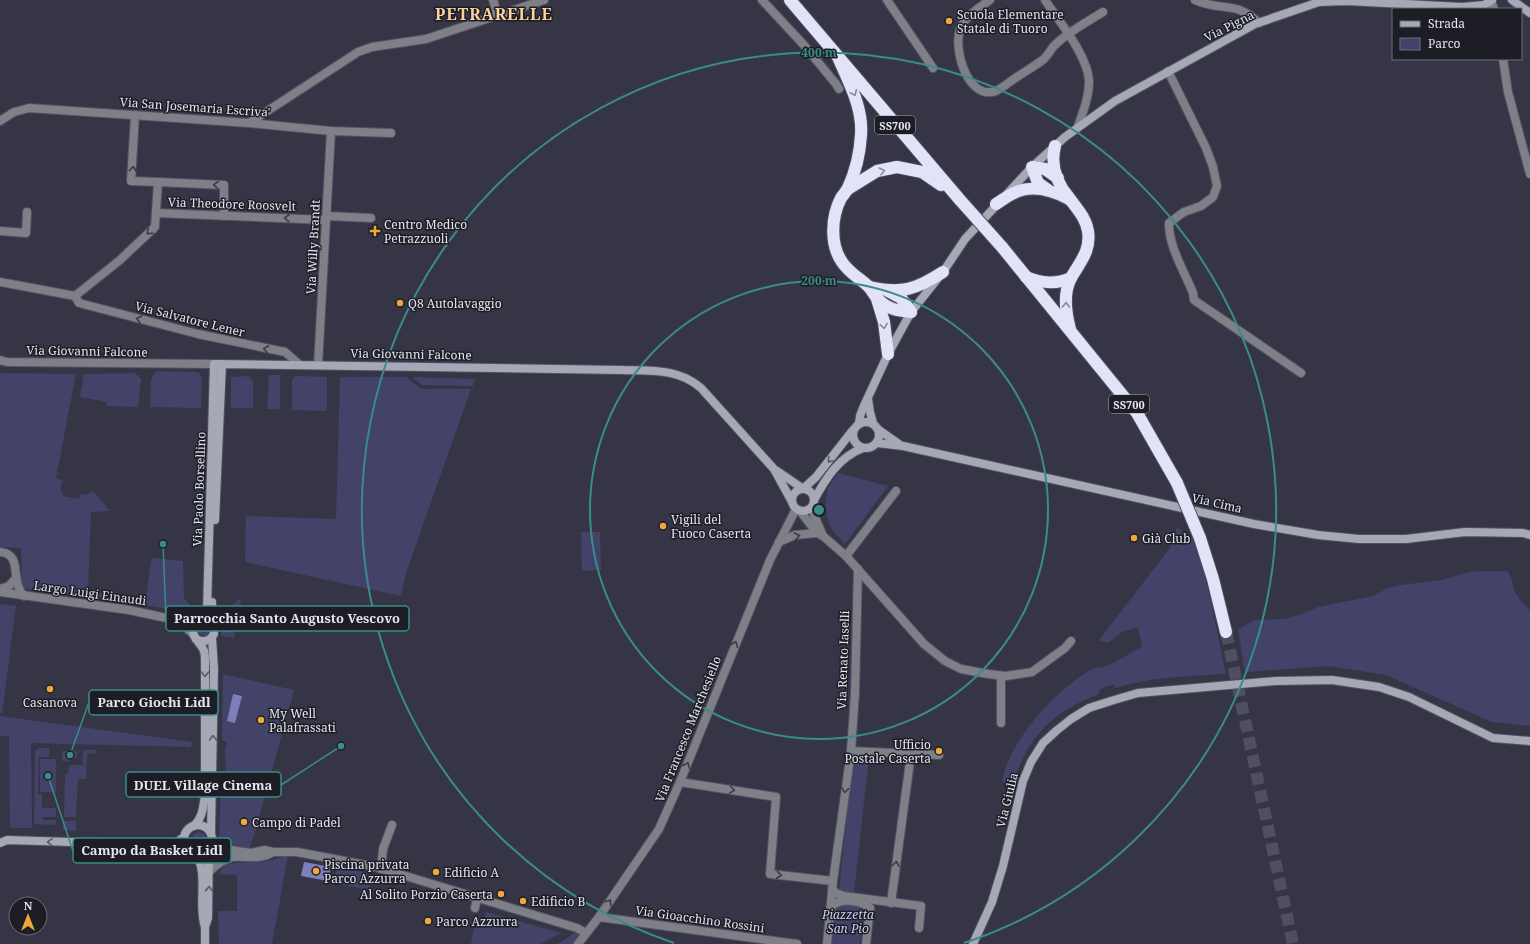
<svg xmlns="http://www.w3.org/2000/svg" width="1530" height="944" font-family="'Noto Serif',serif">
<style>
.green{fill:#43436a}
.water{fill:#7e7ebd}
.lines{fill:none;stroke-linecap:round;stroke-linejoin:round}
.highway-tunnel{stroke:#4f4f60;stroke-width:12;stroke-dasharray:12 6;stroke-linecap:butt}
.street-casing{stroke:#515161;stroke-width:10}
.secondary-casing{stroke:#515161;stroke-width:10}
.highway-casing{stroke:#515161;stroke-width:14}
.street{stroke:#7f7f88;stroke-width:8}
.secondary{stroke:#a7a8b6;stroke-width:8}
.highway{stroke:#e2e3f9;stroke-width:12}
.highway-bridge-casing{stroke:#515161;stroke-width:14;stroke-linecap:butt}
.highway-bridge{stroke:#e2e3f9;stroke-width:12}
.oneway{stroke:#898a9a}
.oneway2{stroke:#3a3b43}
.oneway3{stroke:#5b5c66}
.ring{fill:none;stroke:#3a8c88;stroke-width:2}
.poi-dot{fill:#eea83c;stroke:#1d1e25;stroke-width:1.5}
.labels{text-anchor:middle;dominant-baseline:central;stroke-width:3;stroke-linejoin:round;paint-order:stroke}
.shield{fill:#1d1e25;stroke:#a9a9b3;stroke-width:1}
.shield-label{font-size:11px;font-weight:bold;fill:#e5e5f0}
.poi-label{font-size:12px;fill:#e5e5f0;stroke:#1d1e25;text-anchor:start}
.street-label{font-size:12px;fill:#e5e5f0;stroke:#1d1e25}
.park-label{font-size:12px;font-style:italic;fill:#caccf0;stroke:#1d1e25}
.district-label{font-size:16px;font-weight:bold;letter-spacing:1px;fill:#fbd39f;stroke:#1d1e25}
.centre{fill:#3a8c88;stroke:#1d1e25;stroke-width:2}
.ring-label{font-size:12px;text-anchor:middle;font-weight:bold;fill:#3a8c88;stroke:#1d1e25;stroke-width:3;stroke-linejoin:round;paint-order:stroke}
.leader{fill:none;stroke:#3a8c88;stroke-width:1.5}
.callout-dot{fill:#3a8c88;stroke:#1d1e25;stroke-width:1.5}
.callout{fill:#1d1e25;stroke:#3a8c88;stroke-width:1.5}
.callout-label{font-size:13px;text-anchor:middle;font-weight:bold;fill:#e5e5f0}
</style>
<rect width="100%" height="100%" fill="#353546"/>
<g class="green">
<path d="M156,371L196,372L199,373L202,378L201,408L150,407L151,380Z"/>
<path d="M0,373L76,374L56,478L63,481L60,490L63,492V496L79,499L81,494L86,495L93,491L110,511L91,512L88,592L145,601L152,558L183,561L184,598L198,615L145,605L22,588L21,548L0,547Z"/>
<path d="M135,373L141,379L138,407L107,406V402L80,397L84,374Z"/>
<path d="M269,375H280V409H267Z"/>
<path d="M249,376L253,382V408H231V378L233,377Z"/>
<path d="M297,376L327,377V411L292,410V381L294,377Z"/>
<path d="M340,377H406L421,389H471L407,570L401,596L245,562L246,516L336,519Z"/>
<path d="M412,377L475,379L473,386L422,385Z"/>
<path d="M838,473L888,486L845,544L832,530L828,520L825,506L828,488Z"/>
<path d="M1177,527L1194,540L1199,553L1209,593L1226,674C1188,676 1151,677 1115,688L1114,684L1100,689L1099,694C1052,712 1028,736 1013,784L1002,782C1008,742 1056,689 1092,669C1096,667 1102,668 1106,666C1118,661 1130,653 1142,647L1138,627L1122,632L1108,643L1099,640L1170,548Z"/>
<path d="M581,532H600L601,570L582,571Z"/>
<path d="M1487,571H1507C1512,577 1512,582 1514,589C1517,598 1523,604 1530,610V726L1492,722L1386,675L1329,666L1245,672L1238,629L1255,620L1284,619L1302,614L1318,607L1373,596L1388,588L1401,585L1441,580L1469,572Z"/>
<path d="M239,599L241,601L234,638L221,636V616Z"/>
<path d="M0,604L16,606L2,714L0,713Z"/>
<circle cx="204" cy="630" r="6"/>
<path d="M223,674L294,690L254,836L249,850L219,846L221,778H226L225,751L227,742L222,740Z"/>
<path d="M0,716L192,742L191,747L31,743L32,828H10L9,736H0Z"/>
<path d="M38,748H49V757H39L38,794H42V808H56V817H43V820H56V825L34,824L35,751Z"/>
<path d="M83,750H96V753L87,754L86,779H78L76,817H64L65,774H68L69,765H83Z"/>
<path d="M62,751H77V758H70V761H62Z"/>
<path d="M853,755L869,756L854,893L839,891Z"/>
<rect x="40" y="759" width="16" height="33"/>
<path d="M63,821H76V831L63,830Z"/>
<circle cx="199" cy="839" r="7"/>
<path d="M288,855L272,944H219L218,911H237V875L218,874L226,864L273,860Z"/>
<path d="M337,866L372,874L369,890L334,883Z"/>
<path d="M842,903L859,905L864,911L860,944H831L834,907Z"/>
<path d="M486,912L561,933L540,944H471L476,917L484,920Z"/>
<path d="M577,931L583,934L573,944H558Z"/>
</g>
<g class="water">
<path d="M233,694L242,696L235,723L227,721Z"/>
<path d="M304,862L331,867L328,881L301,876Z"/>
</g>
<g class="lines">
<path class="highway-tunnel" d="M1226,632L1293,944"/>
<defs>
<g id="street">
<path d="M493,0L498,16"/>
<path d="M762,0L803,44L836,84L839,89"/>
<path d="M887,0L933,68"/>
<path d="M990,0C979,8 965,16 960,29C953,50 968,101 996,91C1002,88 1008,83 1014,79C1024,72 1035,66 1044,59C1048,55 1050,51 1053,47C1066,33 1087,22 1103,12"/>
<path d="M1045,0C1059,21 1088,56 1089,81C1089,97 1083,112 1078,126"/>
<path d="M1195,0C1222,12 1236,0 1259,23"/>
<path d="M1491,1L1494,9"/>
<path d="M1503,59L1508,92L1530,174"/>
<path d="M1168,71L1206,148L1213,167L1217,186L1213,197L1201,206L1184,212L1169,223C1168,245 1185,273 1193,293L1194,300L1301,373"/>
<path d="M135,115L131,181L158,182"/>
<path d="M0,121L14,112L29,108L249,123L331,131L391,133"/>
<path d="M249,123L358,52L372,47L426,39L544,0"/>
<path d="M156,213L326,220"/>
<path d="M327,216L371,218"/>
<path d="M0,231L26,233L27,212"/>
<path d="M0,282L75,296L120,260L155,227L158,182L224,185V216"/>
<path d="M75,296L79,303L198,334L285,352L300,365"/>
<path d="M0,360L7,362L214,364"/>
<path d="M318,365L331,131"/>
<path d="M814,503V515L823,536"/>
<path d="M800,511L817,533L823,536L846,556L924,644L945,661L961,669L988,674L1006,676L1032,672L1065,648L1071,641"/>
<path d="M779,542L795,535L817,533"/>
<path d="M0,552C24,554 9,581 24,596"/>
<path d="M846,556L896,491"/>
<path d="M0,589L9,586L16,578"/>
<path d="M0,592L129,610L176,620L196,622"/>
<path d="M177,620L194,635"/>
<path d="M1001,676V723"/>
<path d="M851,751L939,755"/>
<path d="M680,782L776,797L770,874L833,881"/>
<path d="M210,847L251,853L265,850L273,852H297L376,867L577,928L586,933"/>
<path d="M381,869L383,849L392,825"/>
<path d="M210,871C216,865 223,859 232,857C246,856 260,860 273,852"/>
<path d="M832,889L836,893L844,896L921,906L919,928"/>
<path d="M891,903L911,754"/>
<path d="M831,907C840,897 860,900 870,908"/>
<path d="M475,908L477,898"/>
<path d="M599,917L797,944"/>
<path d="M578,944L599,917L659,829L680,782L770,560L796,509"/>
<path d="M827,944L833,881L851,751L855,693L858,569"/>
<path d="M866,944L870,908"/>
</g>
<g id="secondary">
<path d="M1512,0L1530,13"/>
<path d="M868,399L870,412L873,423"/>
<circle cx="866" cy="435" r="13"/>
<path d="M859,424L860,416L863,408L888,354L911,312L943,272L965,239L1032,167L1065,137L1115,101L1255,24L1319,2L1347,1L1462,7L1484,5L1492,0"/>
<path d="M879,430L899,444"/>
<path d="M877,443L903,446L1254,524L1318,535L1359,539H1406L1465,532L1523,533L1530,535"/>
<path d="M777,471L802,488"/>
<path d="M804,488L816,477L853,430"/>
<circle cx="803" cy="500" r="11"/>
<path d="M814,500C826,478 839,457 863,448"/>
<path d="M215,520L222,364"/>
<path d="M196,639C203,643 210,641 214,634L212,602"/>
<circle cx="198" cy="839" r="14"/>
<path d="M194,826C203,817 203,807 205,795V660C205,657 205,654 204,651C201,643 191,637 193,628C194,621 204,617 207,610L214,364L622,370C651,371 678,368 701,388L774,469L791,500"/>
<path d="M211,833L214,669L212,638"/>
<path d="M0,843L7,840L168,845L174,844L184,837"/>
<path d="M194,852C210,870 197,905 205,927"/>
<path d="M205,944V927L208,918L209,848"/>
<path d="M973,944L992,902L1003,866L1023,781L1031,762L1043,743L1056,731L1071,719L1089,708L1114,700L1138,693L1275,681L1332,680L1379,687L1409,697L1493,738L1530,741"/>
</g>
<g id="highway">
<path d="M790,0L960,200"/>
<path d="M838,57C849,83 863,107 861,135C860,152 855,173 848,188C846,192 843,195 841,198C831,217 830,245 842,262C850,274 860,278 869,287C872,290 874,295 878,299C887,309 898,311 911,312"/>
<path d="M1055,146C1050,165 1057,184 1070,199C1077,209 1086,218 1088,231C1091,251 1080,262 1071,278C1063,293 1066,314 1070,329"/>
<path d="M848,189L877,171L897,167L922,172L941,185"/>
<path d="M1048,190L1038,183L1032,167L1045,169L1058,178"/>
<path d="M996,204C1001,201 1006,197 1012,194C1030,184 1052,190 1069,199"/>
<path d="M1002,247L1137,413L1177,483"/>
<path d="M1026,277C1041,283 1055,285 1071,278"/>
<path d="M869,287C902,294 915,290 943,272"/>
<path d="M888,291L901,298L911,312"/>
<path d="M877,299L884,322L888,354"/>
<path d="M1200,538L1213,579L1226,632"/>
</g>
</defs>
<use href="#street" class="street-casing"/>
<use href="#secondary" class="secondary-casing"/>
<use href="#highway" class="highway-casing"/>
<use href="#street" class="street"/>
<use href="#secondary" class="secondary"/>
<use href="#highway" class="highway"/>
<defs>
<g id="highway-bridge">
<path d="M960,200L1002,247"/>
<path d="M1177,483L1200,538"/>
</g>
</defs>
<use href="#highway-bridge" class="highway-bridge-casing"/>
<use href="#highway-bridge" class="highway-bridge"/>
</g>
<defs><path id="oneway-chevron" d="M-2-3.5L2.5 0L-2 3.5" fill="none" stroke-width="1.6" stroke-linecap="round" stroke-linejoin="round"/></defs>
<g class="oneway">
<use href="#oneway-chevron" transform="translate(854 93) rotate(66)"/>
<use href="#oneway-chevron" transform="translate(882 171) rotate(-14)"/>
<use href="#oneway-chevron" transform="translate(1066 305) rotate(-89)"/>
<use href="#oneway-chevron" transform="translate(884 326) rotate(81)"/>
</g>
<g class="oneway2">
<use href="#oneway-chevron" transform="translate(133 169) rotate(-85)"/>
<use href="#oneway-chevron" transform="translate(216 185) rotate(-177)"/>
<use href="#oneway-chevron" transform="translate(287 218) rotate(-178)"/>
<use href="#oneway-chevron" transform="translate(149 232) rotate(139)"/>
<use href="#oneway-chevron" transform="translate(139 319) rotate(-167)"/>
<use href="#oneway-chevron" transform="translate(266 349) rotate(-169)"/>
<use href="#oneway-chevron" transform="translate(797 536) rotate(-11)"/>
<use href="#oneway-chevron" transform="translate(735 644) rotate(-68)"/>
<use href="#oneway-chevron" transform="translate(687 765) rotate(-68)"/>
<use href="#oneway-chevron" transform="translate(732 790) rotate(9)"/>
<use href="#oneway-chevron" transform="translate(845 790) rotate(98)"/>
<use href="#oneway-chevron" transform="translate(896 864) rotate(-83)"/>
<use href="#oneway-chevron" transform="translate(779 875) rotate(6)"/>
<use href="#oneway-chevron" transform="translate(609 902) rotate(-56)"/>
</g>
<g class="oneway3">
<use href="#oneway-chevron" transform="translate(830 460) rotate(131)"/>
<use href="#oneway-chevron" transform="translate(205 674) rotate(90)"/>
<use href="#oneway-chevron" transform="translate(213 738) rotate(-89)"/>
<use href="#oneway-chevron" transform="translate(50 842) rotate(-178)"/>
<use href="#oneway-chevron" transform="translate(209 889) rotate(-88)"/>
</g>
<g class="ring">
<circle cx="819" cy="510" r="229"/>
<path d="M674 943A457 457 0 1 1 964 943"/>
</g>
<g class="poi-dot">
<circle cx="949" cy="21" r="4"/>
<path d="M373 225h4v4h4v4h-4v4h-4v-4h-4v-4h4z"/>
<circle cx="400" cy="303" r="4"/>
<circle cx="663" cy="526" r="4"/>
<circle cx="1134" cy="538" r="4"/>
<circle cx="50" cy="689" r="4"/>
<circle cx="261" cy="720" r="4"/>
<circle cx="939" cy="751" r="4"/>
<circle cx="244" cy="822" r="4"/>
<circle cx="316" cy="871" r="4"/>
<circle cx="436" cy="872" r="4"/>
<circle cx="501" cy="894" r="4"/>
<circle cx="523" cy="901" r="4"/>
<circle cx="428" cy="921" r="4"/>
</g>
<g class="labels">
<g class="shield">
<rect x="875" y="116" width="40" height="18" rx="3"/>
<rect x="1109" y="395" width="40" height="18" rx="3"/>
</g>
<g class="shield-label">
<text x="895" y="125">SS700</text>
<text x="1129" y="404">SS700</text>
</g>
<g class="poi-label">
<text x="957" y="14">Scuola Elementare<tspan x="957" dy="14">Statale di Tuoro</tspan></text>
<text x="384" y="224">Centro Medico<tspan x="384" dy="14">Petrazzuoli</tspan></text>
<text x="408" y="303">Q8 Autolavaggio</text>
<text x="671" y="519">Vigili del<tspan x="671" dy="14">Fuoco Caserta</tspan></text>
<text x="1142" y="538">Già Club</text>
<text x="50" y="702" text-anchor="middle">Casanova</text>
<text x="269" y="713">My Well<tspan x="269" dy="14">Palafrassati</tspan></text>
<text x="931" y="744" text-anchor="end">Ufficio<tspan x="931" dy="14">Postale Caserta</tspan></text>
<text x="252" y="822">Campo di Padel</text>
<text x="324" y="864">Piscina privata<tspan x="324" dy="14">Parco Azzurra</tspan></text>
<text x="444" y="872">Edificio A</text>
<text x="493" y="894" text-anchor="end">Al Solito Porzio Caserta</text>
<text x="531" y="901">Edificio B</text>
<text x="436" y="921">Parco Azzurra</text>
</g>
<g class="street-label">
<text transform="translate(1229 26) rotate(-27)">Via Pigna</text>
<text transform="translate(195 107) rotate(4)">Via San Josemaria Escriva'</text>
<text transform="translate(232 204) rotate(2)">Via Theodore Roosvelt</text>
<text transform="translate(313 247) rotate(-87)">Via Willy Brandt</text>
<text transform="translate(190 319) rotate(14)">Via Salvatore Lener</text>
<text transform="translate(87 351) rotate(1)">Via Giovanni Falcone</text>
<text transform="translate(411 354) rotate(1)">Via Giovanni Falcone</text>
<text transform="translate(199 489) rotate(-88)">Via Paolo Borsellino</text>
<text transform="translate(1217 503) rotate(13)">Via Cima</text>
<text transform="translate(90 593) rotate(8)">Largo Luigi Einaudi</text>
<text transform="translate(843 660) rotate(-88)">Via Renato Iaselli</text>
<text transform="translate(688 729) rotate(-68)">Via Francesco Marchesiello</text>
<text transform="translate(1007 800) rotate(-76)">Via Giulia</text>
<text transform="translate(700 919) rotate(8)">Via Gioacchino Rossini</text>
</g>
<g class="park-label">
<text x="848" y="914">Piazzetta<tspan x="848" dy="14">San Pio</tspan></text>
</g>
<g class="district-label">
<text x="494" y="14">PETRARELLE</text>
</g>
</g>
<circle cx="819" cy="510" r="6" class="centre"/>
<g class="ring-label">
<text x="819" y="57">400 m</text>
<text x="819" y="285">200 m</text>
</g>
<path class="leader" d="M163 544L166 618M70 755L89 702M341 746L281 785M48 776L73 851"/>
<g class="callout-dot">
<circle cx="163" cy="544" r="4"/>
<circle cx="70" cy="755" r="4"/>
<circle cx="341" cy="746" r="4"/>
<circle cx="48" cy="776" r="4"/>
</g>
<g class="callout">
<rect x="166" y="606" width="243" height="25" rx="4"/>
<rect x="89" y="690" width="129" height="25" rx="4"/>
<rect x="126" y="772" width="155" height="25" rx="4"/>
<rect x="73" y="838" width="158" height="25" rx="4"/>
</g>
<g class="callout-label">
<text x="287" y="623">Parrocchia Santo Augusto Vescovo</text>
<text x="154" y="707">Parco Giochi Lidl</text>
<text x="203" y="790">DUEL Village Cinema</text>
<text x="152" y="855">Campo da Basket Lidl</text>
</g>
<rect x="1392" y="8" width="130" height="52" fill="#1d1e25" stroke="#6d6e76"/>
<rect x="1400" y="21" width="20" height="6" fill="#a7a8b6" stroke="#6d6e76"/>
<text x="1428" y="28" font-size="12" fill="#e5e5f0">Strada</text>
<rect x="1400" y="38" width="20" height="12" fill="#43436a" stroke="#6d6e76"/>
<text x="1428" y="48" font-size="12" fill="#e5e5f0">Parco</text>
<g transform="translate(28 916)"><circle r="19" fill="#1d1e25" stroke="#6d6e76"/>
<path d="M0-3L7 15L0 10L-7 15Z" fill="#eea83c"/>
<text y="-6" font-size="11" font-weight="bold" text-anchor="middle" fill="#e5e5f0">N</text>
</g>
</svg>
